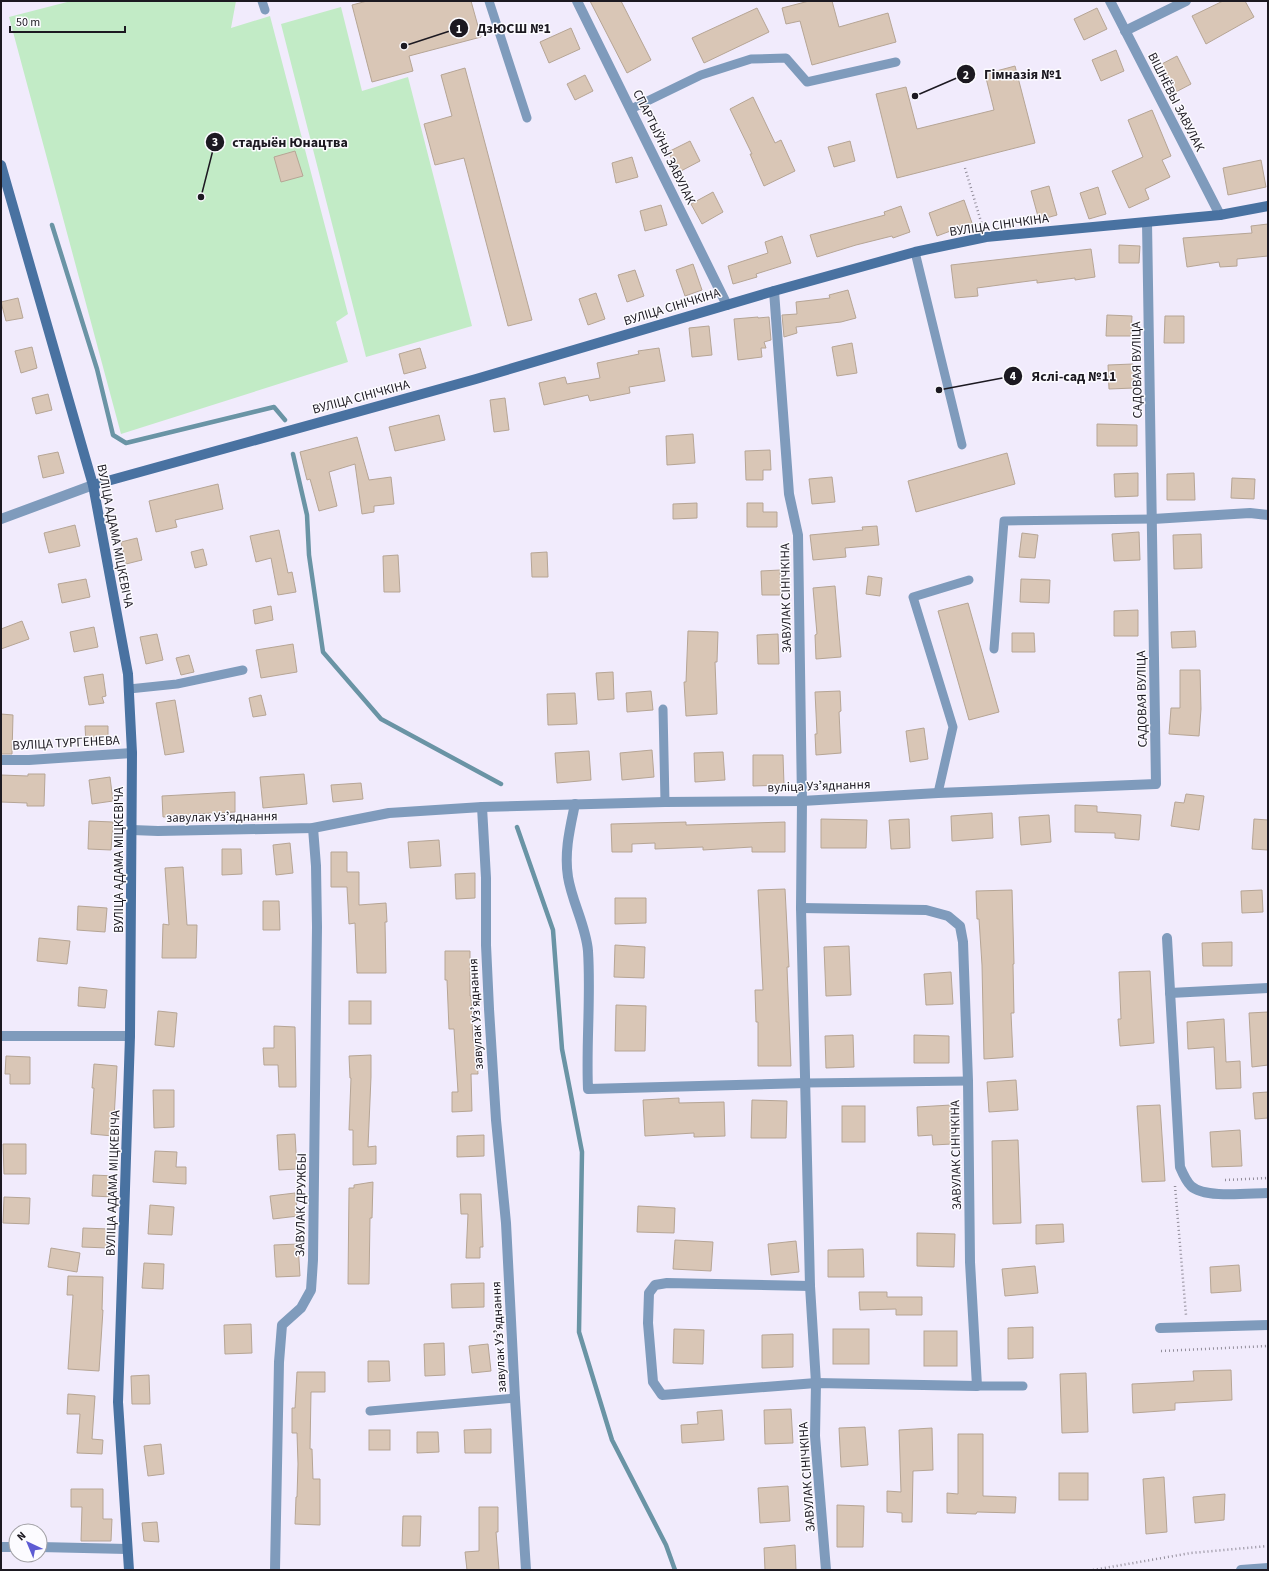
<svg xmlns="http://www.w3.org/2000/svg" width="1269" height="1571" font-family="'Source Sans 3',sans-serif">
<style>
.green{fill:#c2ebc6}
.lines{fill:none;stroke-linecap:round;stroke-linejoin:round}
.stream{stroke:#6a94a5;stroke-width:4.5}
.building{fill:#d9c6b6;stroke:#b6a595}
.path{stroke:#928d9a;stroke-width:2.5;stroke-dasharray:1 3;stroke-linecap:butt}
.lane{stroke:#7f9bbc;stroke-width:9}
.street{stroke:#7f9bbc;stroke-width:10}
.secondary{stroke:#4972a1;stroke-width:10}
.labels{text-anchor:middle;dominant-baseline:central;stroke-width:3;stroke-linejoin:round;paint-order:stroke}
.street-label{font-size:13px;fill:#1c1921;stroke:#fcfbff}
.leader{fill:none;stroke:#1c1921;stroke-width:1.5}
.callout-dot{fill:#1c1921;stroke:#fcfbff;stroke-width:1.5}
.mark-label{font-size:12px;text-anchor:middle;font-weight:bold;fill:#fff}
.callout-label{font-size:14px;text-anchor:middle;font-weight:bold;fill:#1c1921;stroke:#fcfbff;stroke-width:3;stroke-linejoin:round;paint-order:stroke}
</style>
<rect width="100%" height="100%" fill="#f1ebfc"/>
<g class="green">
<path d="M71,1H236L231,28L270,16L348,314L336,322L348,362L121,434L9,17Z"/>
<path d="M341,7L362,91L408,77L472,326L366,357L281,24Z"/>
</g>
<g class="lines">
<g class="stream">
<path d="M52,225L97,369L113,435L126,443L274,407L285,420"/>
<path d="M293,454L307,515L309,555L323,652L381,719L501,784"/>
<path d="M517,827L553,930L562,1049L582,1152L579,1332L612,1440L666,1545L675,1570"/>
</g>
</g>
<g class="building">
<path d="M367,1H471L481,37L409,56L413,71L372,82L352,5Z"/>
<path d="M590,1H621L651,60L627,73Z"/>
<path d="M809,1H832L839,27L888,13L896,42L812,65L800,21L786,24L782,8Z"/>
<path d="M1223,1H1245L1254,17L1206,44L1192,16Z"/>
<path d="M757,8L769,32L704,63L692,38Z"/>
<path d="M1097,8L1107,29L1084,40L1074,19Z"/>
<path d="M571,28L580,49L549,63L540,42Z"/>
<path d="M1116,50L1124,71L1101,81L1092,60Z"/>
<path d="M1177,56L1191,84L1172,94L1158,66Z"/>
<path d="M1015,66L1035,143L897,178L876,94L906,87L917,129L994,110L985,74Z"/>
<path d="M465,68L532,320L508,326L464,158L435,165L424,124L452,116L441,75Z"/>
<path d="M585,75L593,91L575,100L567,84Z"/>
<path d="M753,97L775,143L781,140L795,171L764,186L750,154H752L730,109Z"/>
<path d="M1152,110L1171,156L1162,160L1170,177L1145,189L1149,199L1129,208L1112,171L1143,157L1128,120Z"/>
<path d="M690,141L700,161L679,172L668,152Z"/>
<path d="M850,141L855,161L834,167L828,147Z"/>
<path d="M295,151L303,176L281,182L274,157Z"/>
<path d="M632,157L638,177L616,183L612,163Z"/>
<path d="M1261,160L1266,187L1228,195L1223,168Z"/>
<path d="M1049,186L1057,215L1039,220L1031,191Z"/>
<path d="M1098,187L1106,214L1089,219L1080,193Z"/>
<path d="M713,192L723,212L702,224L691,204Z"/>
<path d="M964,200L972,223L937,236L929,213Z"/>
<path d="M661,205L667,225L645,231L640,211Z"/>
<path d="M901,206L910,232L893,238L892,236L856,245L817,257L810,235L885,215L884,212Z"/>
<path d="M1268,224V256L1237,259V266L1220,267L1219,262L1187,267L1183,238L1252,233L1251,226Z"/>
<path d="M782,236L791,263L756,274L757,277L733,284L728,266L768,253L765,242Z"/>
<path d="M1119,245L1140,246L1139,263H1119Z"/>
<path d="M1091,249L1095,277L1075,280V278L1037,283V280L977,288L978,296L955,298L951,265Z"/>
<path d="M693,264L702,290L685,296L676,270Z"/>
<path d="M635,270L644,296L627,302L618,275Z"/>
<path d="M848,290L856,318L841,322L796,327L797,333L784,337L782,315L797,314L796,302L830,298L829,295Z"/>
<path d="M596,293L605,319L588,325L579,299Z"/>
<path d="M18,298L23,318L6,321L1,302Z"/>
<path d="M1107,315L1132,316L1131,336H1106Z"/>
<path d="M1165,316H1184V343H1164Z"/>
<path d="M758,317V318L769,317L771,340L764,342L766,348H761L762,357L738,360L734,319Z"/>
<path d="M709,326L712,355L692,357L689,328Z"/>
<path d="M852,343L857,373L837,376L832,347Z"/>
<path d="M32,347L37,368L21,373L15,351Z"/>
<path d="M420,348L426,368L404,374L399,354Z"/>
<path d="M659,348L665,381L629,387L630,393L590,401L588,395L544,405L539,383L565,377L567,384L600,378L597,363L639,354L638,351Z"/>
<path d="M1133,364L1134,388L1109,389L1108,365Z"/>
<path d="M48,394L52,410L36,414L32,398Z"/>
<path d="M505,398L509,430L494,432L490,400Z"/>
<path d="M439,415L445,440L395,451L389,427Z"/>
<path d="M1097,424L1137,425V446H1097Z"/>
<path d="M693,434L695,463L667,465L666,436Z"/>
<path d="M357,437L369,480L391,477L394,504L374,506V512L362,514L355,464L329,472L337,506L319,511L310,479L307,480L300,452Z"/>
<path d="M770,450L771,470H763V480H746L745,451Z"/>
<path d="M58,452L64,473L43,478L38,456Z"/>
<path d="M1007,453L1015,484L916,512L908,481Z"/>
<path d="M1138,473V496L1115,497L1114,474Z"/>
<path d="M1194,473L1195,500H1167V474Z"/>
<path d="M832,477L835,502L812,504L809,479Z"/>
<path d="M1232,478L1255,479L1254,499L1231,498Z"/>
<path d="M218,484L223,509L175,520L177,527L156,532L149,501Z"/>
<path d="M697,503V518L673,519V504Z"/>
<path d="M747,503H763V512H777V527H747Z"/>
<path d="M75,525L80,546L49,553L44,533Z"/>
<path d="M877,526L879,545L845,548L846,557L813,560L810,535L863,530L862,527Z"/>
<path d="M279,530L288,573L292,572L296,592L278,595L271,558L256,562L250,536Z"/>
<path d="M1139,532L1140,560L1114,561L1112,534Z"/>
<path d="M1022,533L1038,535L1035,558L1019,557Z"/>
<path d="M1201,534L1202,568L1174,569L1173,535Z"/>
<path d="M137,538L142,560L126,564L121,542Z"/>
<path d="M203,549L207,565L195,568L191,552Z"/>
<path d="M547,552L548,577H532L531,553Z"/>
<path d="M398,555L400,592H384L383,556Z"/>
<path d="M780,570L781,595H762L761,571Z"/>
<path d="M868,576L882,578L880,596L866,594Z"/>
<path d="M86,579L90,597L62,603L58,584Z"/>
<path d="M1021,579L1050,580L1049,603L1020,602Z"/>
<path d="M835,586L841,657L816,659L815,635L817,634L813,588Z"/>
<path d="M968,603L999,712L969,720L938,611Z"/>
<path d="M271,606L273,620L255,624L253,610Z"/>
<path d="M1138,610V636H1114V611Z"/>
<path d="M22,621L29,639L1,649V629Z"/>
<path d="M94,627L98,647L74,652L70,632Z"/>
<path d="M688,631L718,632L717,662H715L717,714L686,716L684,682H686Z"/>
<path d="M1195,631L1196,647L1172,648L1171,632Z"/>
<path d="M1012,633H1034L1035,652H1012Z"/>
<path d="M157,634L163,660L146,664L140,637Z"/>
<path d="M778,634L779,664H758L757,635Z"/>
<path d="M293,644L297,672L261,678L256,650Z"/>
<path d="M189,655L194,672L181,675L176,658Z"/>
<path d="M1180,670H1200L1201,709L1199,736L1169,734L1171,708H1180Z"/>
<path d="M613,672L614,699L598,700L596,673Z"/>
<path d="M103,674L106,696L102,697L104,703L89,705L84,677Z"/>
<path d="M651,691L653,710L627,712L626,693Z"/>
<path d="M840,691L841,711L839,712L841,753L816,755L815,734H817L815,692Z"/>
<path d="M575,693L577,724L548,725L547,694Z"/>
<path d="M261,695L266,715L253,717L249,698Z"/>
<path d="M175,700L184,752L165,755L156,703Z"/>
<path d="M1,714L13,715L12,754H1Z"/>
<path d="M85,726H108V742L86,743Z"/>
<path d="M924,728L928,759L910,762L906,731Z"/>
<path d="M652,750L654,777L622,780L620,753Z"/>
<path d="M589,751L591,780L557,783L555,753Z"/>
<path d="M723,752L725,780L695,782L694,753Z"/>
<path d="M753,755H783L784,785L753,786Z"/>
<path d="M28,774H45L44,806H27V803L1,802V775L28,776Z"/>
<path d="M304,774L307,804L263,808L260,777Z"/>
<path d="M110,777L113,801L92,804L89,780Z"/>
<path d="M361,783L363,799L333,802L331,785Z"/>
<path d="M235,792V812L193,814V815L163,817L162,796Z"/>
<path d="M1186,794L1204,796L1199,830L1171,826L1175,802L1184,803Z"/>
<path d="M1075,805L1097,806V812L1141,815L1139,840L1115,838V833L1075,832Z"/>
<path d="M992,813L993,838L952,841L951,816Z"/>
<path d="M1049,815L1051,842L1021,845L1019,817Z"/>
<path d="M821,819L867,820L866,848H821Z"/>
<path d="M909,819L910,848L891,849L889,820Z"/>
<path d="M1254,819L1268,820V850L1252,849Z"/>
<path d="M89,821L113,822L111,850L88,849Z"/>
<path d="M686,822V825L785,822V852H752V847L703,850V847L655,849V843L632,844V852H612L611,824Z"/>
<path d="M439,840L441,866L410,868L408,842Z"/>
<path d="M290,843L293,873L276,875L273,845Z"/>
<path d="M222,849H241L242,874L222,875Z"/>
<path d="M331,852H347V872H359V905L386,903L387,922H385L386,973H357L355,923L349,924L347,887H331Z"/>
<path d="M183,867L187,925H197L196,958H162L163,924L169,925L165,868Z"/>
<path d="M475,873V898L456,899L455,874Z"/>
<path d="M785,889L789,967H787L791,1066H758V1022H756L755,990H763L758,890Z"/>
<path d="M1012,890L1014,964H1013L1014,1013H1011L1013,1057L984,1059L982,965L979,919H977L976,891Z"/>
<path d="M1262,890L1263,912L1242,913L1241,891Z"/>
<path d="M615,898H646V923L615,924Z"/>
<path d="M263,901H279L280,930H263Z"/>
<path d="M78,906L107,908L105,932L77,930Z"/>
<path d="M39,938L70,941L67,964L37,961Z"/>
<path d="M1232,942V966H1203L1202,943Z"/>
<path d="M615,945L645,947L644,978L614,977Z"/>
<path d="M849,946L851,995L826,996L824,947Z"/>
<path d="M445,951H470V996H471L473,1041H476L478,1074H471L472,1111L452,1112V1092H458L454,1029H449L447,980H445Z"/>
<path d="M1150,971L1154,1043L1120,1046L1118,1019H1121L1119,972Z"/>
<path d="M951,972L953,1004L926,1005L924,974Z"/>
<path d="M79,987L107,990L105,1008L78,1006Z"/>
<rect x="349" y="1001" width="22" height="23"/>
<path d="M616,1005L646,1006L645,1051H615Z"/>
<path d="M158,1011L177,1013L174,1047L155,1045Z"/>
<path d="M1268,1012V1065L1252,1067L1249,1013Z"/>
<path d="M1224,1019L1226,1062L1240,1061L1241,1088L1216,1089L1214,1047L1188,1049L1187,1022Z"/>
<path d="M274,1026L295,1027L296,1087H279L278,1065H264L263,1048H274Z"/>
<path d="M853,1035L854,1067L826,1068L825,1036Z"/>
<path d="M914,1035L949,1036V1063H914Z"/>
<path d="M371,1055V1077L368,1147L376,1146V1164L353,1165V1130H349L351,1078H350L349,1056Z"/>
<path d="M6,1056L30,1057V1084H10V1074H5Z"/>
<path d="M94,1064L117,1066L113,1136L91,1134L94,1088H92Z"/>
<path d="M1016,1080L1018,1110L989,1112L987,1082Z"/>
<path d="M153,1090H174V1127L154,1128Z"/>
<path d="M1268,1092V1118L1255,1119L1253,1093Z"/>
<path d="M679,1098V1103L724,1102L725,1136L694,1137V1133L645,1136L643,1100Z"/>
<path d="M752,1100L787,1101L786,1138H751Z"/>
<path d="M951,1105L952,1144L933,1145L932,1135L918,1136L917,1107Z"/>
<path d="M1160,1105L1165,1181L1142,1182L1137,1106Z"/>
<rect x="842" y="1106" width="23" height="36"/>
<path d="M1240,1130L1242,1166L1212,1167L1210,1132Z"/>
<path d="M295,1134L297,1169L279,1170L277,1135Z"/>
<path d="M484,1135V1156L457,1157V1136Z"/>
<path d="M1018,1140L1021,1223L993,1224L992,1141Z"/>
<path d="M3,1144H26V1174H4Z"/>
<path d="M155,1151L177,1152L176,1167H186V1184L153,1182Z"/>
<path d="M93,1175L115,1176L114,1197L92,1196Z"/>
<path d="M373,1182L372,1218H370L369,1284H348L349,1188H354V1185Z"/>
<path d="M295,1193L298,1216L273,1219L270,1196Z"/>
<path d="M460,1194H481L483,1247H480V1258H466L468,1214H461Z"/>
<path d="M4,1197L30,1198L29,1224L3,1223Z"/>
<path d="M150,1205L174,1207L172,1235L148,1234Z"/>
<path d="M638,1206L675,1208L674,1233L637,1232Z"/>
<path d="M1063,1224L1064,1242L1036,1244V1225Z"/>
<path d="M83,1228L109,1229L108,1248L82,1247Z"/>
<path d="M917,1233L955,1234L954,1267L917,1266Z"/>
<path d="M675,1240L713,1242L711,1271L673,1269Z"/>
<path d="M796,1241L799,1272L771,1275L768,1244Z"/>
<path d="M298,1244L300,1276L276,1277L274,1245Z"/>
<path d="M51,1248L80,1253L77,1272L48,1267Z"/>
<path d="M863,1249L864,1277H828V1250Z"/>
<path d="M144,1263L164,1264L163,1289L142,1288Z"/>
<path d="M1239,1265L1241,1291L1211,1293L1210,1267Z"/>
<path d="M1035,1266L1038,1293L1005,1296L1002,1269Z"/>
<path d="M68,1276L103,1277L102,1310H103L99,1371L68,1369L73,1295H67Z"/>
<path d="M484,1283V1307L452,1308L451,1284Z"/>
<path d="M859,1292H887V1297H922V1315H896V1309L860,1310Z"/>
<path d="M251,1324L252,1353L225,1354L224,1325Z"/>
<path d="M1033,1327V1358L1008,1359V1328Z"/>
<path d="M674,1329L704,1330L703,1364L673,1363Z"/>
<rect x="833" y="1329" width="36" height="35"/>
<rect x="924" y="1331" width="33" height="35"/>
<path d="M793,1334V1367L762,1368V1335Z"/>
<path d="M444,1343L445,1375L425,1376L424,1344Z"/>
<path d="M488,1344L491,1371L472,1373L469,1346Z"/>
<path d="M368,1361H389L390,1381L368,1382Z"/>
<path d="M1231,1370L1232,1400L1175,1403V1410L1133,1413L1132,1384L1194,1381L1193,1371Z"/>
<path d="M297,1372H325V1392H311L310,1449H312L313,1479H320V1525L295,1524L296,1497H297L298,1464L297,1433H292V1408H295Z"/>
<path d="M1086,1373L1088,1432L1062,1433L1060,1374Z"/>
<path d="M149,1375L150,1404H132L131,1376Z"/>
<path d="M68,1394L95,1396L92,1439L103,1440L102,1454L77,1453L80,1414H67Z"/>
<path d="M791,1409L793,1443L765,1444L764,1410Z"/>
<path d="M722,1410L724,1440L682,1443L681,1425L698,1424L697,1412Z"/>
<path d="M865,1427L868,1465L841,1467L839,1428Z"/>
<path d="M932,1428L933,1470L913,1471L912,1522H902V1513L887,1512V1491L901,1492L899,1430Z"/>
<path d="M491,1429V1453H465L464,1430Z"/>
<rect x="369" y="1430" width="21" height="20"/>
<path d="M417,1432H438L439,1452L417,1453Z"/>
<path d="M958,1434H983V1496L1016,1497L1015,1513L977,1512L976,1514L947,1513V1493L958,1494Z"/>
<path d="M161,1444L164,1474L148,1476L144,1446Z"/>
<rect x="1059" y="1473" width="29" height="27"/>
<path d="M1164,1477L1167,1532L1146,1534L1143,1479Z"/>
<path d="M788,1486L790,1521L760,1523L758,1488Z"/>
<path d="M71,1489H103V1519H112L111,1541H81L82,1507H71Z"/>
<path d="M1225,1494L1224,1520L1195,1523L1193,1497Z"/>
<path d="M837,1505L864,1506L863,1547H837Z"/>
<path d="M479,1507H498V1532H496L499,1570H467L465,1552L479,1551Z"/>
<path d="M403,1516H421L420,1546H402Z"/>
<path d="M157,1522L159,1542L144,1541L142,1523Z"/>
<path d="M795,1545L796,1570H765L764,1548Z"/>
</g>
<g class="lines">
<g class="path">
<path d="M965,168L982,225"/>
<path d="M1225,1180L1268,1178"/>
<path d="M1175,1186L1186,1315"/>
<path d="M1161,1351L1268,1346"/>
<path d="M1093,1570L1191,1553L1268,1546"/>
</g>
<g class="lane">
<path d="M262,1L265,10"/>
<path d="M489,1L527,118"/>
<path d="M631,109L701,75L751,59L786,58L807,82L896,62"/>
<path d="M915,252L962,445"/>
<path d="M994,649L1004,521L1153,519"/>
<path d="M129,689L177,684L243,670"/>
<path d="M663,709L665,802"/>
<path d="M938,793L953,727L913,597L969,580"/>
<path d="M806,1083L968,1081"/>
<path d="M977,1386H1023"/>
<path d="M370,1411L515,1398"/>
</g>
<g class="street">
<path d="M577,1L727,305"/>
<path d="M1110,1L1220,215"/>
<path d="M1125,31L1186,1"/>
<path d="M774,291L789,494L798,535L802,801L801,908L810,1286L816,1383L815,1436L826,1570"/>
<path d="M1,519L93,485"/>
<path d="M1153,519L1250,513L1268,515"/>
<path d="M1,760H29L132,753"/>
<path d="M575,804C570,828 564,852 568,877C572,902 586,926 588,951C591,997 586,1043 588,1089L806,1083"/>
<path d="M482,807L486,878V945L489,1009L496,1120L506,1223L515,1398L526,1570"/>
<path d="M132,830L158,831L313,828L389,813L482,807L665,802L802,801L938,793L1156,784L1147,222"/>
<path d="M801,908L926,910L948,916L960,926L963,942L968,1081L970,1262L977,1386L816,1383L662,1395L653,1382L648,1323L649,1293L655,1285L667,1283L810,1286"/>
<path d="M1167,938L1180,1167C1183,1174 1186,1181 1191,1186C1205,1199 1250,1193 1268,1193"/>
<path d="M1170,993L1268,988"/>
<path d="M1,1036H130"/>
<path d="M1160,1328L1268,1325"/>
<path d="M1,1547H16"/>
<path d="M40,1547L127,1549"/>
<path d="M275,1570L279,1362L282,1325L301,1308L311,1290L313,1260L317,927L316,866L313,828"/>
<path d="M1241,1570L1268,1568"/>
</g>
<g class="secondary">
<path d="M1,165L93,485L128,674L132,753L130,1036L118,1402L129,1570"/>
<path d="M93,485L476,379L774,291L915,252L986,237L1220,215L1268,206"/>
</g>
</g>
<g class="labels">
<g class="street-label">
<text transform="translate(1176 102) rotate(63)">ВІШНЁВЫ ЗАВУЛАК</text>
<text transform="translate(664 147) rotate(64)">СПАРТЫЎНЫ ЗАВУЛАК</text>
<text transform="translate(999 225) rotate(-8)">ВУЛІЦА СІНІЧКІНА</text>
<text transform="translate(672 307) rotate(-17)">ВУЛІЦА СІНІЧКІНА</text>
<text transform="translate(1137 370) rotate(-91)">САДОВАЯ ВУЛІЦА</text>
<text transform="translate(361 397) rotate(-15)">ВУЛІЦА СІНІЧКІНА</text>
<text transform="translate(115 536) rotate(79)">ВУЛІЦА АДАМА МІЦКЕВІЧА</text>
<text transform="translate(786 598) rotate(-91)">ЗАВУЛАК СІНІЧКІНА</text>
<text transform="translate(1142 699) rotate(-91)">САДОВАЯ ВУЛІЦА</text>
<text transform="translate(66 743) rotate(-3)">ВУЛІЦА ТУРГЕНЕВА</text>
<text transform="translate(819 786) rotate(-2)">вуліца Узʼяднання</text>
<text transform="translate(222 817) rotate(-1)">завулак Узʼяднання</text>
<text transform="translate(119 860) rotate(-90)">ВУЛІЦА АДАМА МІЦКЕВІЧА</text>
<text transform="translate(476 1014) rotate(-93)">завулак Узʼяднання</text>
<text transform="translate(956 1155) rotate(-91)">ЗАВУЛАК СІНІЧКІНА</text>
<text transform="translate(113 1183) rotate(-88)">ВУЛІЦА АДАМА МІЦКЕВІЧА</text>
<text transform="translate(301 1205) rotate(-89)">ЗАВУЛАК ДРУЖБЫ</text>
<text transform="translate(499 1337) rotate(-93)">завулак Узʼяднання</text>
<text transform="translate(807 1477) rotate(-94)">ЗАВУЛАК СІНІЧКІНА</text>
</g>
</g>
<path class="leader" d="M404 46L459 28M915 96L966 74M201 197L215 142M939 390L1013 376"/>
<g class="callout-dot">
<circle cx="404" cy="46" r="4"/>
<circle cx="915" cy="96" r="4"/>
<circle cx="201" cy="197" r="4"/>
<circle cx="939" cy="390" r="4"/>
<circle cx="459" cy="28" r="10"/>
<circle cx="966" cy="74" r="10"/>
<circle cx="215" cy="142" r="10"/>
<circle cx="1013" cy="376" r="10"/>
</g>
<g class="mark-label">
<text x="459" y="33">1</text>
<text x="966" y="79">2</text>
<text x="215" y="146">3</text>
<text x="1013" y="380">4</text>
</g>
<g class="callout-label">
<text x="514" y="33">ДзЮСШ №1</text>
<text x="1023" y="79">Гімназія №1</text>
<text x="290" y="147">стадыён Юнацтва</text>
<text x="1074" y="381">Яслі-сад №11</text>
</g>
<rect width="1269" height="1571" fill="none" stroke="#1c1921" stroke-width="4"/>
<g transform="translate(28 1543) rotate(316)"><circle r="19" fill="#fcfbff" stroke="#a2a1a6"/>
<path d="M0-3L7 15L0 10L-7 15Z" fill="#5d5bd3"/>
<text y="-6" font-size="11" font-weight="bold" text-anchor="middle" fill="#1c1921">N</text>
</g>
<path d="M10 26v6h115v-6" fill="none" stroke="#1c1921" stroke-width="2"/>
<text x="16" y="26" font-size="12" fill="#1c1921" stroke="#fcfbff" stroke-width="3" paint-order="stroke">50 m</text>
</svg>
